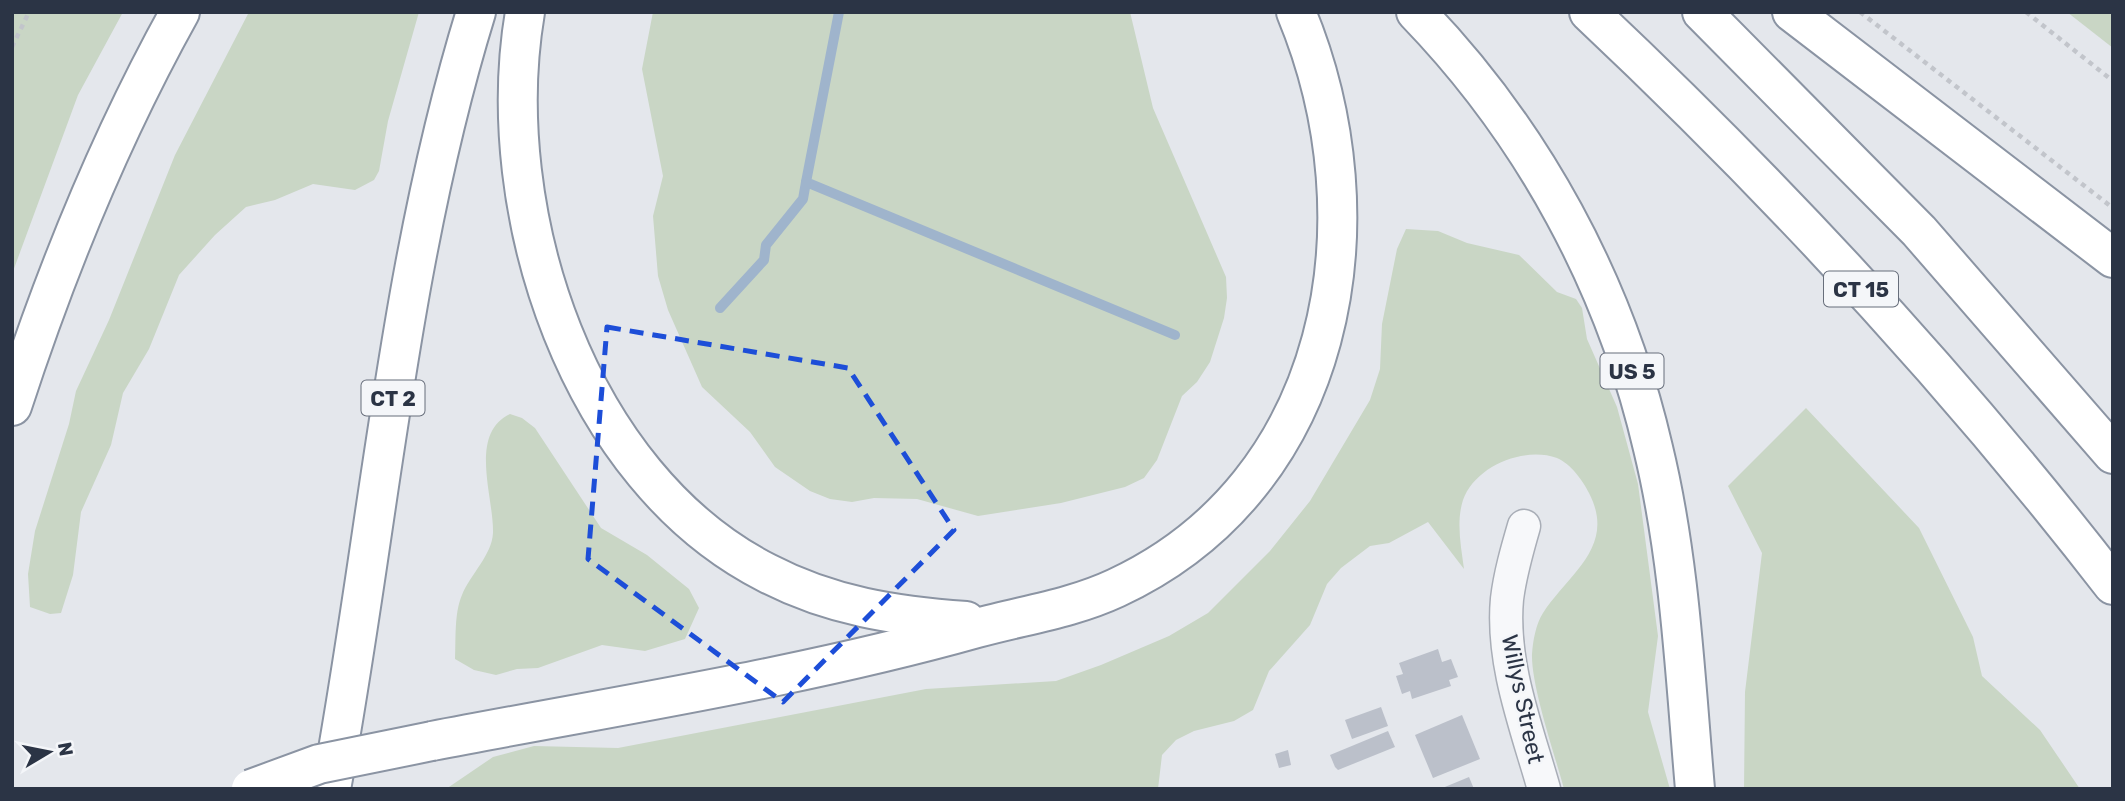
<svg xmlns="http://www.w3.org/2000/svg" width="2125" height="801" font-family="Rubik,sans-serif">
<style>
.green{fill:#c9d6c5}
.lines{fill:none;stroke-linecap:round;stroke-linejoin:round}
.stream{stroke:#9fb4cc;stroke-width:10}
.building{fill:#bbc0ca}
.minor-casing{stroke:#a9aeb7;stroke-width:35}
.highway-casing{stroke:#8b94a3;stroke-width:42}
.path{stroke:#c2c5cb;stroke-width:4.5;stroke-dasharray:5 5;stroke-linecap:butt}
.minor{stroke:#f7f8fa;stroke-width:32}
.highway{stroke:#fff;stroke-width:38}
.highway-bridge-casing{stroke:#8b94a3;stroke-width:42;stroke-linecap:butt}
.highway-bridge{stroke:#fff;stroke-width:38}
.marked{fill:none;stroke:#1d4ed8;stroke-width:5;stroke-dasharray:14 9;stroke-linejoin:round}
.labels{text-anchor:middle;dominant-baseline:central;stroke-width:5;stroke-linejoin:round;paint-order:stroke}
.shield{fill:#f4f6f9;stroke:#676e7b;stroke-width:2}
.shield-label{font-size:21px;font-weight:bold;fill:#2b3445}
.street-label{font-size:23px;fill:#2b3445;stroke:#f4f6f9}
</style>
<rect width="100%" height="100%" fill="#e4e7ec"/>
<g class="green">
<path d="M12,12H123L78,95L12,274Z"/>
<path d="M249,12H419L388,121L379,171L374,180L355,190L313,184L275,200L246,207L215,235L179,275L149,349L123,393L111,445L81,512L73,575L61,613L50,614L30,607L28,574L35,531L69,424L76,391L109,320L175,155Z"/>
<path d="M653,12H1130L1153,108L1226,277L1227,298L1224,318L1210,362L1197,382L1182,396L1157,460L1144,478L1125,487L1061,503L978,516L917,499L874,498L852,502L830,499L810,491L775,467L750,432L702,387L668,310L658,276L653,216L663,176L642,69Z"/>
<path d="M2067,12H2113V48Z"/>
<path d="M1406,229L1438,231L1467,243L1519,255L1557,292L1576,299L1582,308L1587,339L1617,407L1638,484L1658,636L1648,712L1670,789H1564C1555,755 1531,686 1532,654C1533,640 1536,624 1543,613C1568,574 1617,547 1589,493C1583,481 1571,464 1557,458C1524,446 1475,466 1463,500C1456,522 1461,546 1464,569L1428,522L1389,543L1370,546L1341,568L1327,584L1310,625L1269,671L1253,710L1234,721L1194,731L1176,740L1162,755L1158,789H446L493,757L534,746L618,748L926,689L1056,681L1101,665L1169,636L1208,613L1270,551L1310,501L1370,400L1380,369L1382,324L1397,249Z"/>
<path d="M1806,408L1919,528L1973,637L1982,676L2040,730L2080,789H1744L1745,692L1762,553L1728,486Z"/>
<path d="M510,414L522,418L535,428L601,528L647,555L689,589L699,608L685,639L645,651L602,645L538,668L517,669L496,675L474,670L455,659C456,640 454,613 462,595C470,575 492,555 493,533C494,497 468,434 510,414Z"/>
</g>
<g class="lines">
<g class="stream">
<path d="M839,12L806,182L1175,335"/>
<path d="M720,308L764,260L766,245L803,199L806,182"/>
</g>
</g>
<g class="building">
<path d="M1438,649L1442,662L1451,659L1458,677L1449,680L1451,686L1412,699L1410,691L1402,694L1396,676L1403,674L1399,663Z"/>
<path d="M1381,707L1388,726L1352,739L1345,720Z"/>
<path d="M1462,715L1480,759L1433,778L1415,735Z"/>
<path d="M1388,731L1395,747L1338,770L1335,767L1330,755Z"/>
<path d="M1288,750L1291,765L1279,768L1275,754Z"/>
<path d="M1469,777L1474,789H1440Z"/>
</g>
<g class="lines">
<defs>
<path id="minor" d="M1524,526C1517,550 1510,574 1507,599C1501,663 1527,729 1544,789"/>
<g id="highway">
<path d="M525,12C491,212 578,477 767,573C830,606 896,616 966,621"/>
<path d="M1416,12C1533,133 1615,284 1653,448C1680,559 1685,675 1695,789"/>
<path d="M1589,12C1777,189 1955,381 2113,585"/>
<path d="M1702,12L1919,231L2113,454"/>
<path d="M1792,12L2113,258"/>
<path d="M12,406C56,271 111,136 180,12"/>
<path d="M432,741C614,706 799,678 977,628C1024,615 1071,609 1116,588C1337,485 1383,221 1296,12"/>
<path d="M331,789C379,530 398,265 476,12"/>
</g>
</defs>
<use href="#minor" class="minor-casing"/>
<use href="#highway" class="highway-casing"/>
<g class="path">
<path d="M1860,12L2113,208"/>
<path d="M2026,12L2113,81"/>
<path d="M12,47L29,12"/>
</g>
<use href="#minor" class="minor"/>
<use href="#highway" class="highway"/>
<defs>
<path id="highway-bridge" d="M251,789L319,764L432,741"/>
</defs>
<use href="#highway-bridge" class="highway-bridge-casing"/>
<use href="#highway-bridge" class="highway-bridge"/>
</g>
<path class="marked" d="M607,327L848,368L954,530L783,702L588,559Z"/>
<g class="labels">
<g class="shield">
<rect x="1824" y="271.5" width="74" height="35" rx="5"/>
<rect x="1600.5" y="353.5" width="63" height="35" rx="5"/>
<rect x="361.5" y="380.5" width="63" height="35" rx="5"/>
</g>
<g class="shield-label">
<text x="1861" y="289">CT 15</text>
<text x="1632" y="371">US 5</text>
<text x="393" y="398">CT 2</text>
</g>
<g class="street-label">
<text transform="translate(1523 699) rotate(78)">Willys Street</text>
</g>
</g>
<rect width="2125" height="801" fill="none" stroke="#2b3445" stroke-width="28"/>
<g transform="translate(49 752) rotate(80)" stroke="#f4f6f9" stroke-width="5" paint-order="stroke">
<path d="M0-5L12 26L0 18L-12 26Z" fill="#2b3445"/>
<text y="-10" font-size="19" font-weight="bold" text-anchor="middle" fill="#2b3445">N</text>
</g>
</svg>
